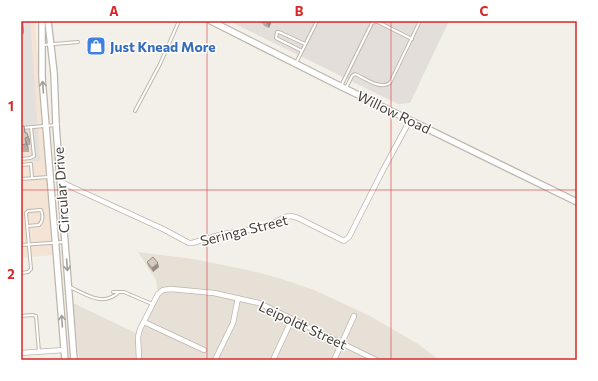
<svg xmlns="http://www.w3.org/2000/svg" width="598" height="381" font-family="Commissioner,sans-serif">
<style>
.residential{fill:#e6e0d7}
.commercial{fill:#f3e4d6}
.industrial{fill:#e3deda}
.parking{fill:#e2dfdd}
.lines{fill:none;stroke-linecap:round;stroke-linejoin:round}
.service-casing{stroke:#beb6ac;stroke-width:4}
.minor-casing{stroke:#beb6ac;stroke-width:6}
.tertiary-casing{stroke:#beb6ac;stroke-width:8}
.service{stroke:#fff;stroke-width:2}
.minor{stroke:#fff;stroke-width:4.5}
.tertiary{stroke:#fff;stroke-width:5.5}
.wall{fill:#b6aea4}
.shaded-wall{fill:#948d86}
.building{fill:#d4cabf;stroke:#948d86}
.oneway{stroke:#a29f9c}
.grid{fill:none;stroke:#d62828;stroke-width:1;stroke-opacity:0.55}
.labels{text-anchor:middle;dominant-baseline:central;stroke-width:3;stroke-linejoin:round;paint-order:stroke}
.shop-label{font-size:14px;font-weight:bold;fill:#366cbe;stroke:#fff;text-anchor:start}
.street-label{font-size:14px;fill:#463f38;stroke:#fff}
.neatline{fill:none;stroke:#d62828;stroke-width:1.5}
.grid-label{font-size:13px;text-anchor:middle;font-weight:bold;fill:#d62828}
</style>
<rect width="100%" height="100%" fill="#f3efe9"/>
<path class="residential" d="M138,252L193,259L248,270L282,279L314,290L368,315L418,344L439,360H79L73,303L138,334L158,294L156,280Z"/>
<path class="commercial" d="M21,21H35L53,255L21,258Z"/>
<path class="industrial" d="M229,21H449L410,103L398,104Z"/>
<path class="parking" d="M23,21H30L40,161H31L29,132L21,133V34H24Z"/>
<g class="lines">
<defs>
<g id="service">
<path d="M43,45L78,42"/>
<path d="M302,51L276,38L277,32H279L305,44"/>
<path d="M296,63L317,21"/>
<path d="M341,86L372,23L375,22H378L412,39"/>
<path d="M346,88L352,76L355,74C365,78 379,90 390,83L420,21"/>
<path d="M135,111L160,64L179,21"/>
<path d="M21,128L56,125"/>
<path d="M21,159L30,158L34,156L31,127"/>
<path d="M21,165L31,164L32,178"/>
<path d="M21,179L49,177"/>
<path d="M21,245L64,242"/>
<path d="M21,273L28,272L31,269L26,213L28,211L41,210C43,215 43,221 39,225L27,226"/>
<path d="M70,287C87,295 103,307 119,292"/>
<path d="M113,292H124L152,304"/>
<path d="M21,316L32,315L36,316L39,352"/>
</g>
<g id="minor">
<path d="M61,182L76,189L163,229L189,243H192L223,234L244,231L270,225L285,217L291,216L298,218L344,241L349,237L382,172L410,120"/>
<path d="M144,322L204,350"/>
<path d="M21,353L64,350"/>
<path d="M139,360L138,337L140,329L158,294L163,290L171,289L214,293L259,303L376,360"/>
<path d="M215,360L233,323L238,298"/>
<path d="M273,360L292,319"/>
<path d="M334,360L354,316"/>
</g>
<g id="tertiary">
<path d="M42,21V77L65,360"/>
<path d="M48,21L54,73L56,125L74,360"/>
<path d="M211,21L338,85L577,202"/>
</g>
</defs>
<use href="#service" class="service-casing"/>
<use href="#minor" class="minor-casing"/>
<use href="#tertiary" class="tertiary-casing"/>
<use href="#service" class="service"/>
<use href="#minor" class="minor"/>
<use href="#tertiary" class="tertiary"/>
</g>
<g class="wall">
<path d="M21,21H23L24,34H21Z"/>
<path d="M257,21H270L271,23L269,28L264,26L263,24Z"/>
<path d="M21,126L27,133L30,140V145H28L29,152H21Z"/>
<path d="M147,262L159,267L153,272L148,266Z"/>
</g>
<g class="shaded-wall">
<path d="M21,21H23L24,34L21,26Z"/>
<path d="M266,21H270L271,23L269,28Z"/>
<path d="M27,133L30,140V145Z"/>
<path d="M25,138L28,145L29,152L26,144Z"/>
<path d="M158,263L159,267L153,272L152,268Z"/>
</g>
<g class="building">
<path d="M21,126H24L25,133H27L28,137L25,138L26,144L21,145Z"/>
<path d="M153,257L158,263L152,268L147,262Z"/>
</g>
<defs><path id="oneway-shaft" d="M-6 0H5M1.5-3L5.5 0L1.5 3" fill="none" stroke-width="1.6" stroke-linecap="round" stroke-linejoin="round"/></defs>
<g class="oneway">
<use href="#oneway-shaft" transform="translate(43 87) rotate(-94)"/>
<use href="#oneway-shaft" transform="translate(67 265) rotate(86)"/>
<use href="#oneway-shaft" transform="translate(62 321) rotate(-94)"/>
</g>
<path class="grid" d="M207,21V360M391,21V360M21,190H577"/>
<defs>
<symbol id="shop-square" viewBox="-11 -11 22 22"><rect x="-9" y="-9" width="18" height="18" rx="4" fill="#3f7fe0" stroke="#fff"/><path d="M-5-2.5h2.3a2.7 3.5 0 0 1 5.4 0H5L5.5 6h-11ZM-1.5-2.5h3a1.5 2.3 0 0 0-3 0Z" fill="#fff"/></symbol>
</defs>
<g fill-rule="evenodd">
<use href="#shop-square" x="85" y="35" width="22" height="22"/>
</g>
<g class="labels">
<g class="shop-label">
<text x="110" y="46">Just Knead More</text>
</g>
<g class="street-label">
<text transform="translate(394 112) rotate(26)">Willow Road</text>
<text transform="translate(61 190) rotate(-94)">Circular Drive</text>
<text transform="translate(244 230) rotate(-14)">Seringa Street</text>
<text transform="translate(303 325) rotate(25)">Leipoldt Street</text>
</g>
</g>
<rect width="598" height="381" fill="none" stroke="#ffffff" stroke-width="44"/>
<rect x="22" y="22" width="554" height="337" class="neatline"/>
<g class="grid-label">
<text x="114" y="16">A</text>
<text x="299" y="16">B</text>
<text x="484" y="16">C</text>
<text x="11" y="111">1</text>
<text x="11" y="279">2</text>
</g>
</svg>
